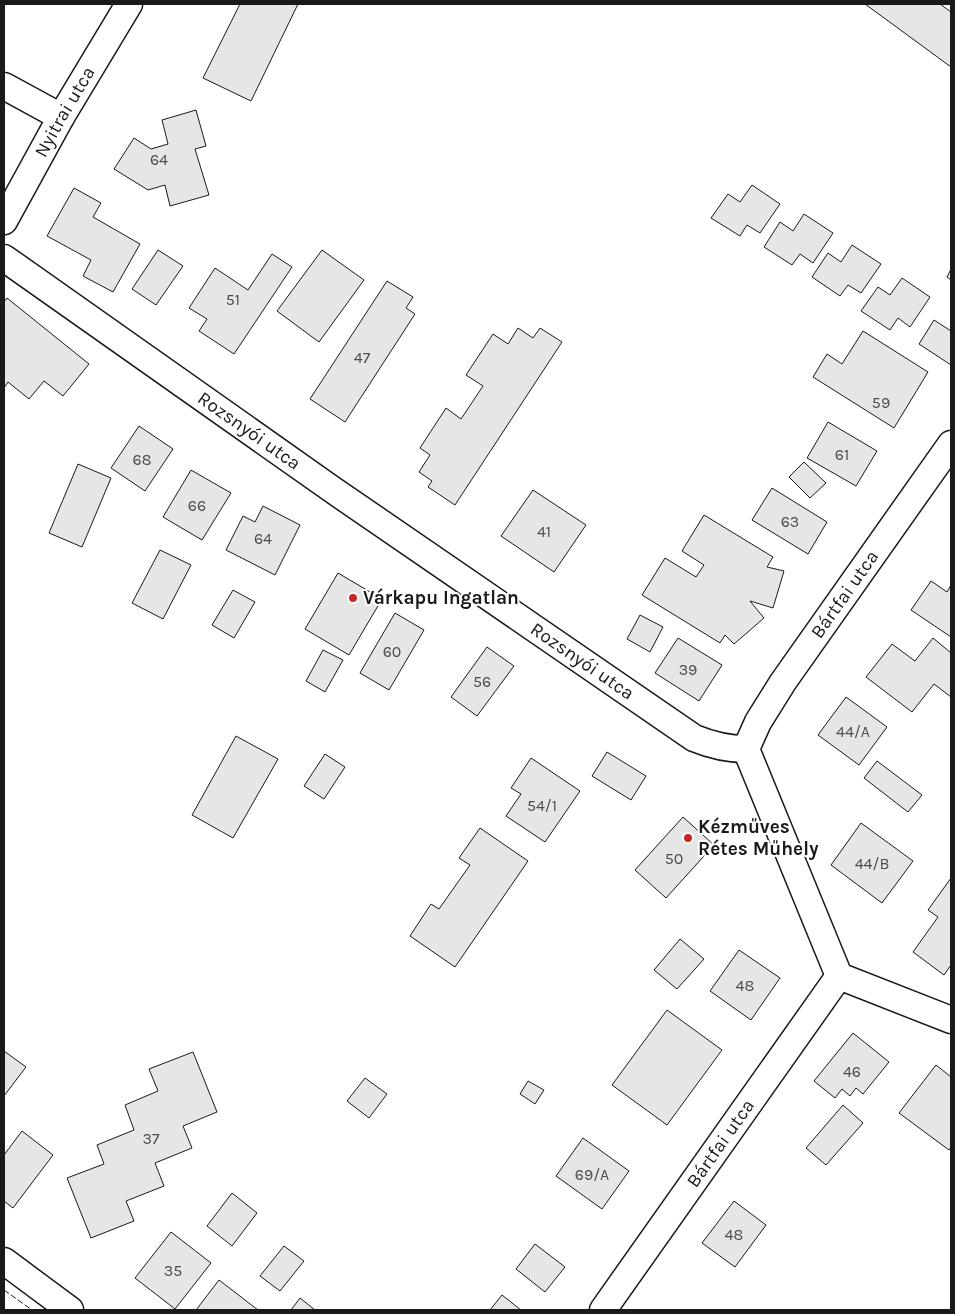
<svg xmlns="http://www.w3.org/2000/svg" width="955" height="1314" font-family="Karla,sans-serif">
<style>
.building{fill:#e6e6e6;stroke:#1a1a1a}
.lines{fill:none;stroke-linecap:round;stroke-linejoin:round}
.street-casing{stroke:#1a1a1a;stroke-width:29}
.street{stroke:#fff;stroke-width:26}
.fence{stroke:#1a1a1a;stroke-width:1;stroke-dasharray:6 2.5;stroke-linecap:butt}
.poi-dot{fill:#c62828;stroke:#fff;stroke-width:2}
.labels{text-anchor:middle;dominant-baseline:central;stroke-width:4;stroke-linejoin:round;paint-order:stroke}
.number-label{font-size:16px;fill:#4d4d4d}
.street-label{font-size:19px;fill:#1a1a1a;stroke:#fff}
.poi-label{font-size:19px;font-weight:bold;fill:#1a1a1a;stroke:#fff;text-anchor:start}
</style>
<rect width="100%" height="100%" fill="#fff"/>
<g class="building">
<path d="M240,4H298L251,101L203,78Z"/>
<path d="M865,4H940L951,12V67Z"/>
<path d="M196,110L206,146L195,149L209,195L170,206L165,185L148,190L114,169L134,138L151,149L168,144L162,120Z"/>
<path d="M752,185L780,204L760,233L747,225L740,236L711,218L728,194L740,202Z"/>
<path d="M74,188L101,203L93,217L140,244L113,292L83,276L91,260L47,236Z"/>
<path d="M804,214L833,233L813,263L800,254L792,265L764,247L780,222L793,231Z"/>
<path d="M852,245L881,264L861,293L848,285L840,296L812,277L828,253L841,262Z"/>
<path d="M158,250L183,266L156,305L132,289Z"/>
<path d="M322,250L364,280L319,342L277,311Z"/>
<path d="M272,254L292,267L234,354L199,331L207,319L189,308L215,268L248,290Z"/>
<path d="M951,269V280L947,277Z"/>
<path d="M902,278L930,297L910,327L898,318L890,330L861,311L878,287L890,295Z"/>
<path d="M387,281L413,297L406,308L415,314L345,422L310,399Z"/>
<path d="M7,298L89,364L63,396L44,381L29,399L8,382L4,388V302Z"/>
<path d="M934,320L951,331V365L919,344Z"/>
<path d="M518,328L533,338L540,328L562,342L455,505L428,487L432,481L419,472L430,455L420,448L446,408L461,419L483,386L466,375L493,334L508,344Z"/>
<path d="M863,331L928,372L894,428L813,377L827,354L842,364Z"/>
<path d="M828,422L877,451L856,486L807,458Z"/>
<path d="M139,426L173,449L145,491L111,468Z"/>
<path d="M804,462L826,483L810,498L789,477Z"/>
<path d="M78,464L111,478L82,547L49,533Z"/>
<path d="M191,470L231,493L202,540L163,517Z"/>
<path d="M772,488L827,522L808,554L752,520Z"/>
<path d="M533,490L586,525L554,572L501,536Z"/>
<path d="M263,506L300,525L275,575L226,550L243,516L255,522Z"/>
<path d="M704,515L773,557L767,567L784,571L773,608L750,601L764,618L734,644L725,635L720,643L642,595L665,558L696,577L704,565L682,551Z"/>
<path d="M160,550L191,565L163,619L132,603Z"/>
<path d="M338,573L382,599L349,655L305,629Z"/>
<path d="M931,581L947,592L951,585V637L911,610Z"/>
<path d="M233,590L255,602L234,638L212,625Z"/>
<path d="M395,613L424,630L389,690L360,673Z"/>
<path d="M640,615L663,627L650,652L627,639Z"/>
<path d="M678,638L722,665L699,701L655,673Z"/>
<path d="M933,638L951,653V697L934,684L912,712L866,677L892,644L915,661Z"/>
<path d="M487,647L514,666L477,716L451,697Z"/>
<path d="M323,650L343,660L325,692L306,681Z"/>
<path d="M846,697L887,727L859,765L818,735Z"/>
<path d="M236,736L278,759L233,838L192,815Z"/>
<path d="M607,752L646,776L631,800L592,776Z"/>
<path d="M325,754L345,767L324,799L304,786Z"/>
<path d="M531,758L580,791L545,842L506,816L521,794L511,788Z"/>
<path d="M877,761L922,795L908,812L864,778Z"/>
<path d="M683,817L714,845L666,898L635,870Z"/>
<path d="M861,823L913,861L882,903L831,865Z"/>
<path d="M480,828L528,861L455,967L410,936L431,904L439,909L470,865L459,858Z"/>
<path d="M951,878V965L944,975L913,952L938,917L928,910Z"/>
<path d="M680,939L704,959L677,989L654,970Z"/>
<path d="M739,950L780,978L751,1020L710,991Z"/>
<path d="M667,1010L722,1050L667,1125L612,1085Z"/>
<path d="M853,1033L889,1062L863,1094L856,1088L850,1096L842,1089L835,1098L814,1081Z"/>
<path d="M4,1051L26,1067L4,1096Z"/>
<path d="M193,1052L217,1112L183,1126L192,1148L155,1163L164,1186L126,1201L134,1221L91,1238L67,1178L104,1164L97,1145L134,1130L125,1105L158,1091L149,1069Z"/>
<path d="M936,1065L951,1077V1147L949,1150L899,1113Z"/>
<path d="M365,1078L387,1094L369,1118L347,1101Z"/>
<path d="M528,1081L544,1090L535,1104L520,1094Z"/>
<path d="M843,1105L863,1123L826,1165L806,1148Z"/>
<path d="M22,1131L53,1155L13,1208L4,1201V1155Z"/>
<path d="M583,1138L629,1171L602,1209L556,1176Z"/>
<path d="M232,1193L257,1213L232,1246L207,1226Z"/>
<path d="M734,1201L766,1225L735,1267L702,1243Z"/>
<path d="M171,1232L211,1263L175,1309L135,1278Z"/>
<path d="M535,1244L565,1267L545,1292L516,1269Z"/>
<path d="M284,1246L304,1261L280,1291L260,1276Z"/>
<path d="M219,1280L258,1310H196Z"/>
<path d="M502,1295L521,1310H490Z"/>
<path d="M300,1298L315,1310H291Z"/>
</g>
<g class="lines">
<defs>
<g id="street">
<path d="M4,86L61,117"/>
<path id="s1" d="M4,221L61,117L129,4"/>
<path id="s2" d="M4,258L333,490L694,738C711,745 727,749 746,749"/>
<path id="s3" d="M746,749L758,722L783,682L951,444"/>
<path d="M746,749L839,976L951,1020"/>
<path d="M4,1261L70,1310"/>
<path id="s4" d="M603,1310L839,976"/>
</g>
</defs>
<use href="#street" class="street-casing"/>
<use href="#street" class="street"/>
<path class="fence" d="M4,1290L32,1310"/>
</g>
<g class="poi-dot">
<circle cx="353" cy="598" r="5"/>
<circle cx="688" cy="838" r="5"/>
</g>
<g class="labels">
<g class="number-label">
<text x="159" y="159">64</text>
<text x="233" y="299">51</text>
<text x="362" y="357">47</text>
<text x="881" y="402">59</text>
<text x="842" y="454">61</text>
<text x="142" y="459">68</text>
<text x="197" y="505">66</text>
<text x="790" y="521">63</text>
<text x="544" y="531">41</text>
<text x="263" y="538">64</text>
<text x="392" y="651">60</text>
<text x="688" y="669">39</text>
<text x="482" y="681">56</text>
<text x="853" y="731">44/A</text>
<text x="542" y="805">54/1</text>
<text x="674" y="858">50</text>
<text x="872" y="863">44/B</text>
<text x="745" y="985">48</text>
<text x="852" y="1071">46</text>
<text x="151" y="1138">37</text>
<text x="592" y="1174">69/A</text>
<text x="734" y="1234">48</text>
<text x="173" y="1270">35</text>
</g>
<g class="street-label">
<text stroke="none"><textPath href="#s1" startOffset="125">Nyitrai utca</textPath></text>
<text stroke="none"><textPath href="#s2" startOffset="300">Rozsnyói utca</textPath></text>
<text stroke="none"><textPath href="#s3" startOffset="184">Bártfai utca</textPath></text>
<text stroke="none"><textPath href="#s2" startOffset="705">Rozsnyói utca</textPath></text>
<text stroke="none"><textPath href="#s4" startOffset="204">Bártfai utca</textPath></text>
</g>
<g class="poi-label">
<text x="363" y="598">Várkapu Ingatlan</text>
<text x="698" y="827">Kézműves<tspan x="698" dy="22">Rétes Műhely</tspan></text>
</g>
</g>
<rect width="955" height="1314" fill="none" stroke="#1a1a1a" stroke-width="10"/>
</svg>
